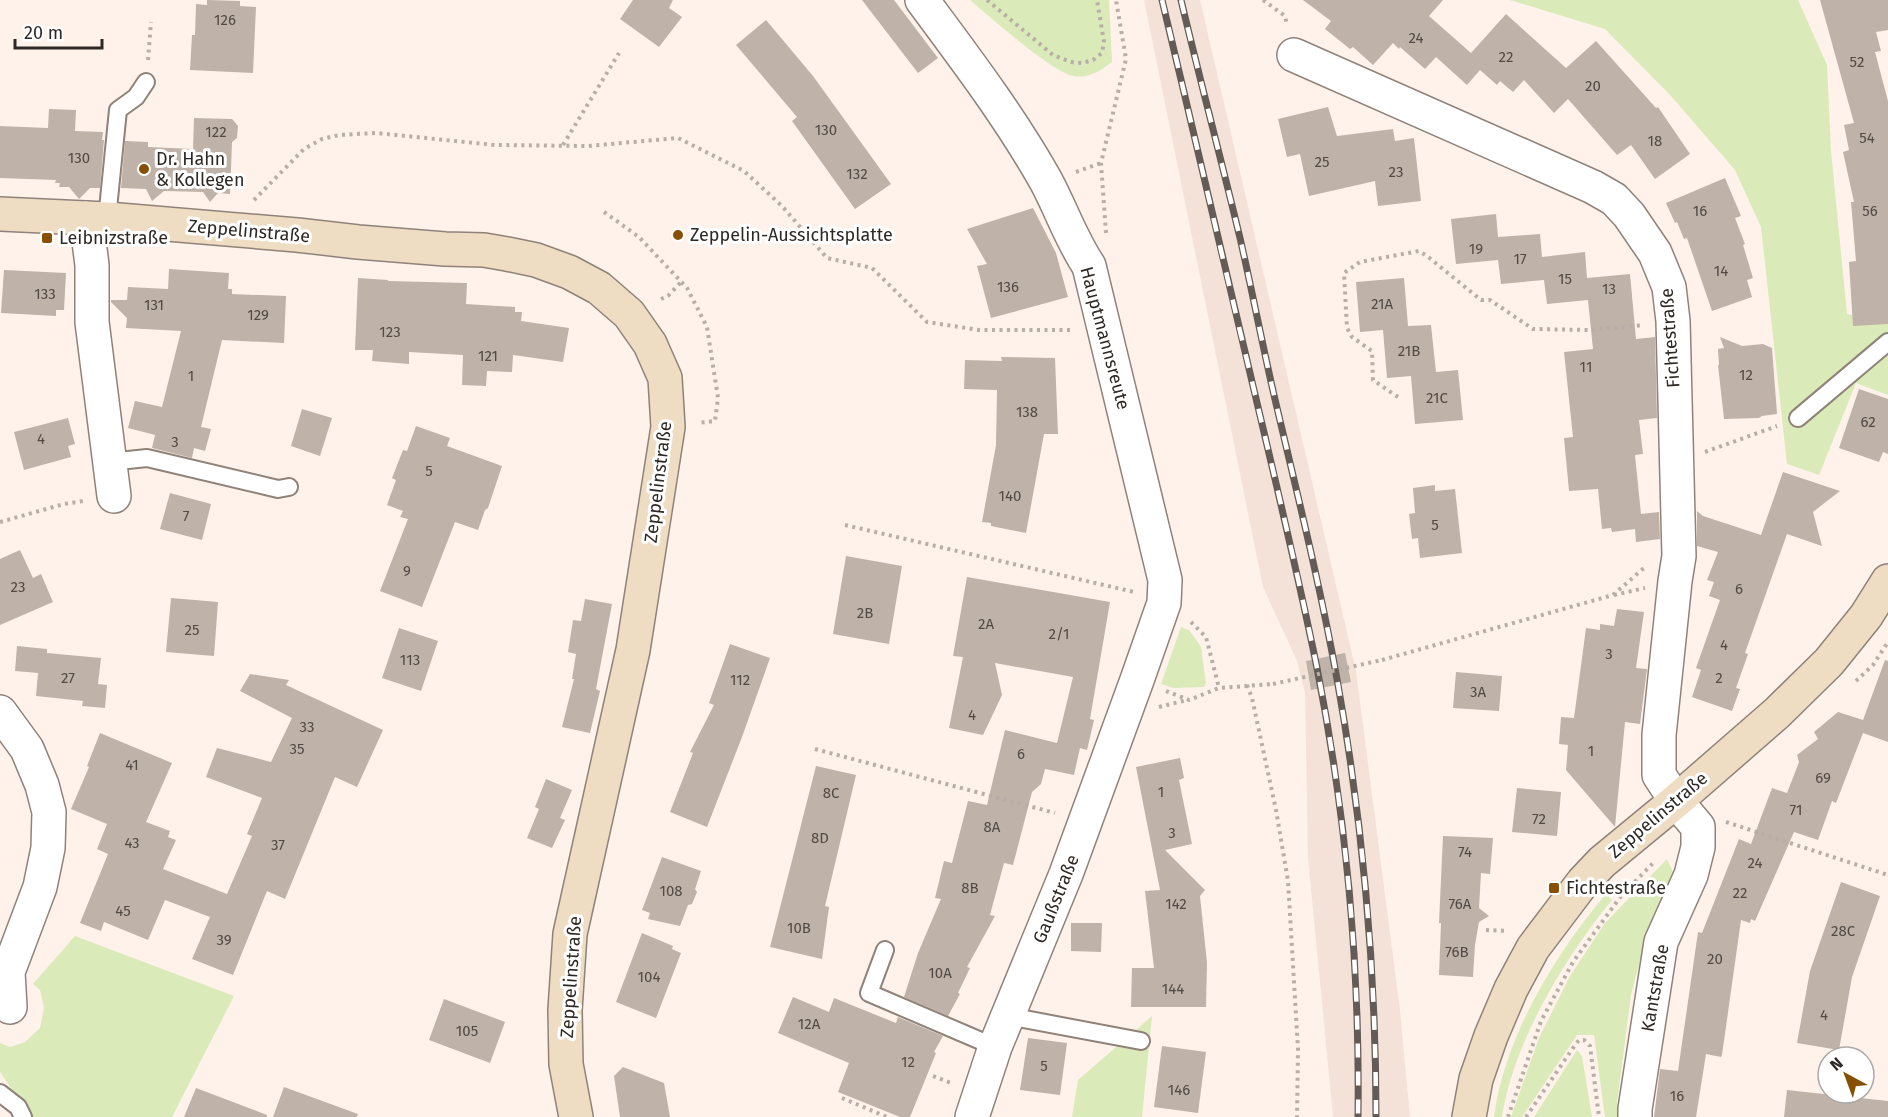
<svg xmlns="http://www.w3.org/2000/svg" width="1888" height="1117" font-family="'Fira Sans',sans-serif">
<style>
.built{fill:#f4e2d8}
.green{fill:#daeab8}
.building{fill:#bfb2a8}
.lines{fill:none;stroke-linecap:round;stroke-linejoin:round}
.lane-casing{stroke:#8f8279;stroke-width:20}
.street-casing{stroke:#8f8279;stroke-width:36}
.secondary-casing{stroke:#8f8279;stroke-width:36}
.path{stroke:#b8aea8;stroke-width:4;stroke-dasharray:3 4.5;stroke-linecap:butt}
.lane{stroke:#fff;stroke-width:16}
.street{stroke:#fff;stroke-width:33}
.secondary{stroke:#eedcc3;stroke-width:33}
.rail-casing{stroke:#625b56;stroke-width:7}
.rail{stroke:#fff;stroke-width:4.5;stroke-dasharray:14;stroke-linecap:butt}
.path-bridge{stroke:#b8aea8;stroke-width:4;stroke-dasharray:3 4.5;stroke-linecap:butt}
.poi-dot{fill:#875000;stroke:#fff;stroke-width:2}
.labels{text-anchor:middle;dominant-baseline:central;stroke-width:6;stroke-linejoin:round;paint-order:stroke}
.number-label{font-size:15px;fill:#524a45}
.poi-label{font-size:18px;fill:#2d2824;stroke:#fff;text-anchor:start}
.street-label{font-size:18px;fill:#2d2824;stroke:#fff}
</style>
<rect width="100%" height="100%" fill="#fef2eb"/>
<path class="built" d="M1144,0H1200L1356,671L1400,1010L1410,1117H1333L1308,858L1305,693L1297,661L1263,587Z"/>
<g class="green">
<path d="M970,0H1109L1112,62C1101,70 1089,79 1074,76C1054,74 989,16 970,0Z"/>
<path d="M1510,0H1798L1827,65L1831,151L1847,314L1888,323V395L1856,383L1819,475L1787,464L1761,227L1735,170L1671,96L1605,29Z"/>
<path d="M1181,627L1189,630L1201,647L1206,683L1204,687L1174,688L1161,684Z"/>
<path d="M1667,859L1673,872L1647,934L1631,995L1617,1103L1618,1117H1605L1594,1035H1577L1522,1117H1511L1539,1038L1570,976L1605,923Z"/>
<path d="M1606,894L1612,900C1565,957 1513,1043 1502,1117H1494C1504,1038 1555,954 1606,894Z"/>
<path d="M75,936L234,996L172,1117H31L0,1072V1043L10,1047L25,1042L40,1028L44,1008L40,990L33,984Z"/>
<path d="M1152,1016L1142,1117H1072L1078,1080Z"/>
<path d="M1577,1050L1582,1056L1592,1117H1534Z"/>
</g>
<g class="building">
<path d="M207,0L240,1V6L256,7L253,73L190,70L192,35H195L196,4L207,5Z"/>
<path d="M633,0H673L669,8L682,17L659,47L620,19Z"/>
<path d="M862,0H894L938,58L918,73Z"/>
<path d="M1303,0H1443L1429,16L1471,53L1506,14L1566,68L1596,41L1656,108L1658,107L1690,154L1655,179L1631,145L1617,155L1568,99L1554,113L1524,80L1513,92L1500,81L1497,85L1480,70L1467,85L1436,57L1425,69L1400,47L1399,49L1393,43L1373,65L1353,47L1350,49L1325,29L1331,21Z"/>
<path d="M1820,0H1888V30L1876,32L1881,51L1875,52L1888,101V324L1853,326L1849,262L1856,261L1851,202H1854L1843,152L1849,150L1844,125L1854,123Z"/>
<path d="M766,20L813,76L891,184L855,209L792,121L797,117L736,45Z"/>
<path d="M1328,107L1337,136L1393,129L1395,141L1414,138L1421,201L1378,206L1375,181L1309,196L1300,154L1287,157L1278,119Z"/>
<path d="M49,109L76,110L75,131L103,132L102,140H104L100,188H90L79,199L69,187H59L60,183H55L56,180L0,178V126L48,128Z"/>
<path d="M194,118L232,119L238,126L237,138L232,142L230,194L218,193L210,202L203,192L164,191L152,201L146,189L121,188L125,141L148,142V147L193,149Z"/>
<path d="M1725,178L1741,216L1735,218L1745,244L1743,245L1753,278L1747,280L1752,297L1712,311L1687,238L1684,239L1677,222L1675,223L1666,203Z"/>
<path d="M1033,208L1056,253L1068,297L991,318L977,266L987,264L967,229Z"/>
<path d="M1496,214L1498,237L1540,234L1542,257L1585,252L1587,278L1630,274L1636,339L1655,337L1657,418L1639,420L1643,454L1635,455L1641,514L1659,512L1660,539L1636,542L1635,529L1612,532L1611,528L1602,529L1598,489L1569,491L1564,438L1573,437L1564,352L1593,349L1588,300L1547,304L1544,280L1501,284L1498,260L1456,264L1451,219Z"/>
<path d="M169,269L229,273L228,289H232V294L286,296L284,343L222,340L201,427L211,429L205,451L194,448L192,458L152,448L155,435L128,428L135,401L162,407L181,331L126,328L127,318L111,302V300H127L128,287L168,289Z"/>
<path d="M4,270L66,273L64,310H56V316L1,313Z"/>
<path d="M358,278L388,280V281L467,283L466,304L515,307V312H522L521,321L569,328L563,362L513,355L512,372L487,371L486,386L462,385L463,355L409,352V364L372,361L373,350H355Z"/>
<path d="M1404,278L1408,326L1431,325L1436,372L1458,370L1463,420L1415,424L1411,376L1387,378L1383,330L1360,332L1356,282Z"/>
<path d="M1720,337L1742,346L1763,344L1772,348L1777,414L1762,416L1759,418L1724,419L1718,365H1719L1718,349L1724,348Z"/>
<path d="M1001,357L1055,358L1058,434H1044L1026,533L991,526V523L982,522L996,445L997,390L964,389L965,360L1002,361Z"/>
<path d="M1859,389L1888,399V454L1883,452L1879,462L1839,448Z"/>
<path d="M302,409L332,418L320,456L291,446Z"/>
<path d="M68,418L75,444L68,446L71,457L24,470L14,432Z"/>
<path d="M416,426L450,438L447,446L502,466L488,508L485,510L478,530L455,522L422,607L380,591L408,519L400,517L403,511L387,505L396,480L392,478L403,450L407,451Z"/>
<path d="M1783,472L1840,491L1813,512L1822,546L1787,534L1745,653L1748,654L1736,688L1740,689L1732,711L1692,697L1701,670L1696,668L1720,600L1709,596L1714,582L1707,580L1718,552L1697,546V511L1703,516L1761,535Z"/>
<path d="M1435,485V491L1455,489L1462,553L1420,558L1418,538L1412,539L1409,514L1415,513L1413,488Z"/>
<path d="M170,493L211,504L202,540L160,529Z"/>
<path d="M20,550L33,578L41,574L53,602L0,625V559Z"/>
<path d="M846,556L902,566L889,644L833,634Z"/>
<path d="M967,577L1110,602L1090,719L1094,720L1087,750L1080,748L1074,775L1045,769L1041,784L1032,792L1013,865L1004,863L990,915L995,916L967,967L970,968L958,993L960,994L948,1016L904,997L918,953L941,899L935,898L944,861L952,863L968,801L987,805L1005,730L1057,743L1073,677L995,663L1002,695L983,735L949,728L963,657L953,656Z"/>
<path d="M171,598L218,602L214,656L166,652Z"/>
<path d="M585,599L612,604L596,689L600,691L590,733L562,727L574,679H572L576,654L568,652L573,620L581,621Z"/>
<path d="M1617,609L1644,612L1636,668L1647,669L1640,724L1625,722L1615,827L1566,770L1568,745L1559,744L1561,717L1574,718L1586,628L1600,630V624L1614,626Z"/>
<path d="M399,628L438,641L421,691L382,678Z"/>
<path d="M730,644L770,658L742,737L707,827L670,812L693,753L690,752L714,705L709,703Z"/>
<path d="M17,646L47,649V653L101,658L98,684L107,685L105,708L82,706L83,701L36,696L38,673L15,671Z"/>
<path d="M1345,653L1351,682L1311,690L1306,661Z"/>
<path d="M1885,660L1888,661V742L1863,733L1836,803L1832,801L1818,840L1794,832L1755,921L1751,919L1750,923L1741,920L1722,1055L1721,1057L1706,1054L1696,1117H1654L1660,1069L1678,1071L1698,932L1702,933L1739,839L1751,844L1772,788L1787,793L1799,762L1797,755L1818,739L1814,732L1838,712L1863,720Z"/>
<path d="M1456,672L1502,676L1499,711L1453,708Z"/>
<path d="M250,674L289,680L286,685L383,730L357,787L335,777L285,899L267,891L233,975L192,959L210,917L165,900L148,940L104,922L101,931L80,923L108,854L97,849L107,824L71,809L89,767L87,766L100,733L172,763L146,822L170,831L168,837L176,840L163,869L227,894L252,836L247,834L262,798L206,777L217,748L271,762L292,718L240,691Z"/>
<path d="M1180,758L1184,778L1179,780L1192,844L1165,850L1205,890L1200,896L1207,963L1206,1007H1131L1132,968H1154L1145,891L1160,890L1136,767Z"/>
<path d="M816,766L856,775L825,906L829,907L822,959L770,947Z"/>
<path d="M546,779L572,790L560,818L565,820L552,848L527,838L539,809L535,807Z"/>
<path d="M1517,788L1561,792L1557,836L1512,832Z"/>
<path d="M1443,836L1493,838L1490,874L1481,873L1479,908L1489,916L1479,922L1475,945L1473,977L1439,975L1441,923H1439Z"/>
<path d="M662,857L701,871L695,889L697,892L692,904L688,905L680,926L648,919L650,913L642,910Z"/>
<path d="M1841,882L1880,896L1852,977L1839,1050L1797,1043L1810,971Z"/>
<path d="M1071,923H1102L1101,952L1071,951Z"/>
<path d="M642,933L673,946L672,949L681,953L656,1018L616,1002Z"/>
<path d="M793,997L829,1012L834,998L896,1023L898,1017L943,1036L934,1052L936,1053L910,1117H900L838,1092L849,1063L778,1033Z"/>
<path d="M444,999L505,1022L490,1063L429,1040Z"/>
<path d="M1028,1038L1067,1043L1060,1095L1020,1090Z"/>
<path d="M1162,1046L1206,1052L1198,1113L1154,1107Z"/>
<path d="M623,1067L664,1083L670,1117H620L614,1076Z"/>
<path d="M284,1087L358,1114L357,1117H273Z"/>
<path d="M196,1088L267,1115V1117H184Z"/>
<path d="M1787,1090L1888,1101V1117H1784Z"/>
</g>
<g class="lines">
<defs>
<g id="lane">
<path d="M107,219L118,110L136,97L146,82"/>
<path d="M1798,418L1888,342"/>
<path d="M109,462L147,458L278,489L289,487"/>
<path d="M885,950L869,993L995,1047"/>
<path d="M1008,1016L1141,1041"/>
<path d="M0,1093L18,1107L23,1117"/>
</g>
<g id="street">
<path d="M922,0C965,58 1010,117 1046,181C1061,209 1071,239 1089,266L1165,580L1164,603L1137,680L1066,874L995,1047L972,1117"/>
<path d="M1294,55L1593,187L1614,199L1629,215L1655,253L1669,287L1673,321L1679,556L1675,581L1659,735V775L1676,801L1698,827V847L1691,875L1661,942L1635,1109V1117"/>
<path d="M86,218L92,265V322L114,496"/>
<path d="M0,712L27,749L42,785L49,812L48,848L40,887L8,972L10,1007"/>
</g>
<g id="secondary">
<path d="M0,214L107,219L297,235L358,242L445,249L484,250L507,254L536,260L569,272L599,288L629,314L650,344L665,378L668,427L633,650L570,934L565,1010L566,1064L576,1117"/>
<path d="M1469,1117L1476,1079L1491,1036L1511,989L1533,948L1583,882L1602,862L1676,801L1777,713L1829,662L1866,616L1888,581"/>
</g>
</defs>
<use href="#lane" class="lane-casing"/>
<use href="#street" class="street-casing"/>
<use href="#secondary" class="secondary-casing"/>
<g class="path">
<path d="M987,0L1053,55L1071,62L1082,63L1093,60L1102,53L1104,42L1097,0"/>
<path d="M1263,0L1285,16L1287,25"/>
<path d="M148,60L151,22"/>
<path d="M563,145L619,53"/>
<path d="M1076,172L1101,163"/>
<path d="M254,200L304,149L322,139L339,135L376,133L495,145L588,146L678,138L744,171L782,206L827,258L872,268L927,322L979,330H1073"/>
<path d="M604,212L639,237L687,288L707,327L718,398L715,421L698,423"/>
<path d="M1106,233L1101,163L1126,59L1116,0"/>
<path d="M661,299L668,296L681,282"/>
<path d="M1398,397L1373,380L1372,351L1352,337L1347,328L1344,273L1360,262L1419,251L1427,256L1481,300H1490L1533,329L1588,330L1644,325"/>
<path d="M1705,452L1777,426"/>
<path d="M0,522L64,504L83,501"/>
<path d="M845,525L1134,592"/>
<path d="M1614,595L1645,588"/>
<path d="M1191,622L1206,637L1219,688"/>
<path d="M1382,660L1613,595L1644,568"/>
<path d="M1856,681L1873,665L1888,642"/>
<path d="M1247,685L1252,698L1276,810L1288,881L1298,1049L1297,1117"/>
<path d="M1166,691L1189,700L1219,688L1273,684"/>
<path d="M1159,707L1187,700"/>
<path d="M815,749L1055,813"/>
<path d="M1726,822L1888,875"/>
<path d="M1486,930L1507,931"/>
<path d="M933,1076L951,1083"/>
<path d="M842,1098L887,1117"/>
<path d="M1508,1117L1541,1021L1573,962L1621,896L1655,861"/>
<path d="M1526,1117L1575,1045L1579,1040H1584L1590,1046L1599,1117"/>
</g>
<use href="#lane" class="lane"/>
<use href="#street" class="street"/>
<use href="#secondary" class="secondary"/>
<defs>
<g id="rail">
<path d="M1162,0C1192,124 1220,248 1250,373C1273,471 1297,569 1317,668C1346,815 1360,967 1358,1117"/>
<path d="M1181,0C1200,80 1221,159 1240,238C1252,290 1262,343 1274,395C1296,489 1320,584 1337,679C1363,824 1376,971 1376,1117"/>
</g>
</defs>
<use href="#rail" class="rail-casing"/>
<use href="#rail" class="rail"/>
<path class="path-bridge" d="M1273,684L1382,660"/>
</g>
<g class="poi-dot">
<circle cx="144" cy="169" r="6"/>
<circle cx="678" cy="235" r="6"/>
<rect x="41" y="232" width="12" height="12" rx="3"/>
<rect x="1548" y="882" width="12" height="12" rx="3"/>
</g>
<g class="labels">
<g class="number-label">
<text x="225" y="20">126</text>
<text x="1416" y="38">24</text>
<text x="1506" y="57">22</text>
<text x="1857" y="62">52</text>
<text x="1593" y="86">20</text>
<text x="826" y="130">130</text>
<text x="216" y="132">122</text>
<text x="1867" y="138">54</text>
<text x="1655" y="141">18</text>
<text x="79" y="158">130</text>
<text x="1322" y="162">25</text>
<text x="1396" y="172">23</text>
<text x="857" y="174">132</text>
<text x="1700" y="211">16</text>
<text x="1870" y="211">56</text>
<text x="1476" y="249">19</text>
<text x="1520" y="259">17</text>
<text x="1721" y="271">14</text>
<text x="1565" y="279">15</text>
<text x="1008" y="287">136</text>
<text x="1609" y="289">13</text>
<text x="45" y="294">133</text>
<text x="1382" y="304">21A</text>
<text x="154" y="305">131</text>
<text x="258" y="315">129</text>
<text x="390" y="332">123</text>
<text x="1409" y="351">21B</text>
<text x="488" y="356">121</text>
<text x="1586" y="367">11</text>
<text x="1746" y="375">12</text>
<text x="191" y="376">1</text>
<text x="1437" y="398">21C</text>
<text x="1027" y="412">138</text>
<text x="1868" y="422">62</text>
<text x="41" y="439">4</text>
<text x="175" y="442">3</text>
<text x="429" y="471">5</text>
<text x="1010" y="496">140</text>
<text x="186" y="516">7</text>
<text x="1435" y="525">5</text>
<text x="407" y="571">9</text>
<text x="18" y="587">23</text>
<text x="1739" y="589">6</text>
<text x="865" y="613">2B</text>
<text x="986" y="624">2A</text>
<text x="192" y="630">25</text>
<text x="1059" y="634">2/1</text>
<text x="1724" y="645">4</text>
<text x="1609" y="654">3</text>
<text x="410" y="660">113</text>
<text x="68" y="678">27</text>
<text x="1719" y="678">2</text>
<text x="740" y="680">112</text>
<text x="1478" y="692">3A</text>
<text x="972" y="715">4</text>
<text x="307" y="727">33</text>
<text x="297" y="749">35</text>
<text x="1591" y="751">1</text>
<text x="1021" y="754">6</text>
<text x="132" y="765">41</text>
<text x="1823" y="778">69</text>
<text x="1161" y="792">1</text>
<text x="831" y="793">8C</text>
<text x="1796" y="810">71</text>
<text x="1539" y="819">72</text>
<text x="992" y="827">8A</text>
<text x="1172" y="833">3</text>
<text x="820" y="838">8D</text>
<text x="132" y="843">43</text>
<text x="278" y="845">37</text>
<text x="1465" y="852">74</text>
<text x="1755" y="863">24</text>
<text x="970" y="888">8B</text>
<text x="671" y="891">108</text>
<text x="1740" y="893">22</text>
<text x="1176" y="904">142</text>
<text x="1460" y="904">76A</text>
<text x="123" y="911">45</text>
<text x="799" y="928">10B</text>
<text x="1843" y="931">28C</text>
<text x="224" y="940">39</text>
<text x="1457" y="952">76B</text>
<text x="1715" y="959">20</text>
<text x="940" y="973">10A</text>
<text x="649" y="977">104</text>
<text x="1173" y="989">144</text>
<text x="1824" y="1015">4</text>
<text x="809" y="1024">12A</text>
<text x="467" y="1031">105</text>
<text x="908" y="1062">12</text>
<text x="1044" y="1066">5</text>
<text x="1179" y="1090">146</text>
<text x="1677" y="1096">16</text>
</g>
<g class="poi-label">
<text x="156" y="159">Dr. Hahn<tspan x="156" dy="21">&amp; Kollegen</tspan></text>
<text x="690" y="235">Zeppelin-Aussichtsplatte</text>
<text x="59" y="238">Leibnizstraße</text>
<text x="1566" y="888">Fichtestraße</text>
</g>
<g class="street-label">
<text transform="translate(249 231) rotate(5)">Zeppelinstraße</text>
<text transform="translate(1105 338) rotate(75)">Hauptmannsreute</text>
<text transform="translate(1670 338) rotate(-94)">Fichtestraße</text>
<text transform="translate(658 482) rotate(-83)">Zeppelinstraße</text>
<text transform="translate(1658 815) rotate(-40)">Zeppelinstraße</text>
<text transform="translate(1056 899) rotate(-68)">Gaußstraße</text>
<text transform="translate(571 977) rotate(-86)">Zeppelinstraße</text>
<text transform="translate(1655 988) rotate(-80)">Kantstraße</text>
</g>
</g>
<g transform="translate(1846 1075) rotate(319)"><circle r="28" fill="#ffffff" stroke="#aba9a7" stroke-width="1.5"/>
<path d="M0-4.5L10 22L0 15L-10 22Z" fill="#875000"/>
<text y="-9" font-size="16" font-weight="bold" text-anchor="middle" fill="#2d2824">N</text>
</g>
<path d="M15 39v9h87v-9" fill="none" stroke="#2d2824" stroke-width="3"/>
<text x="24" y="39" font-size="18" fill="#2d2824" stroke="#ffffff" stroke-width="4.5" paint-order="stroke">20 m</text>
</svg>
